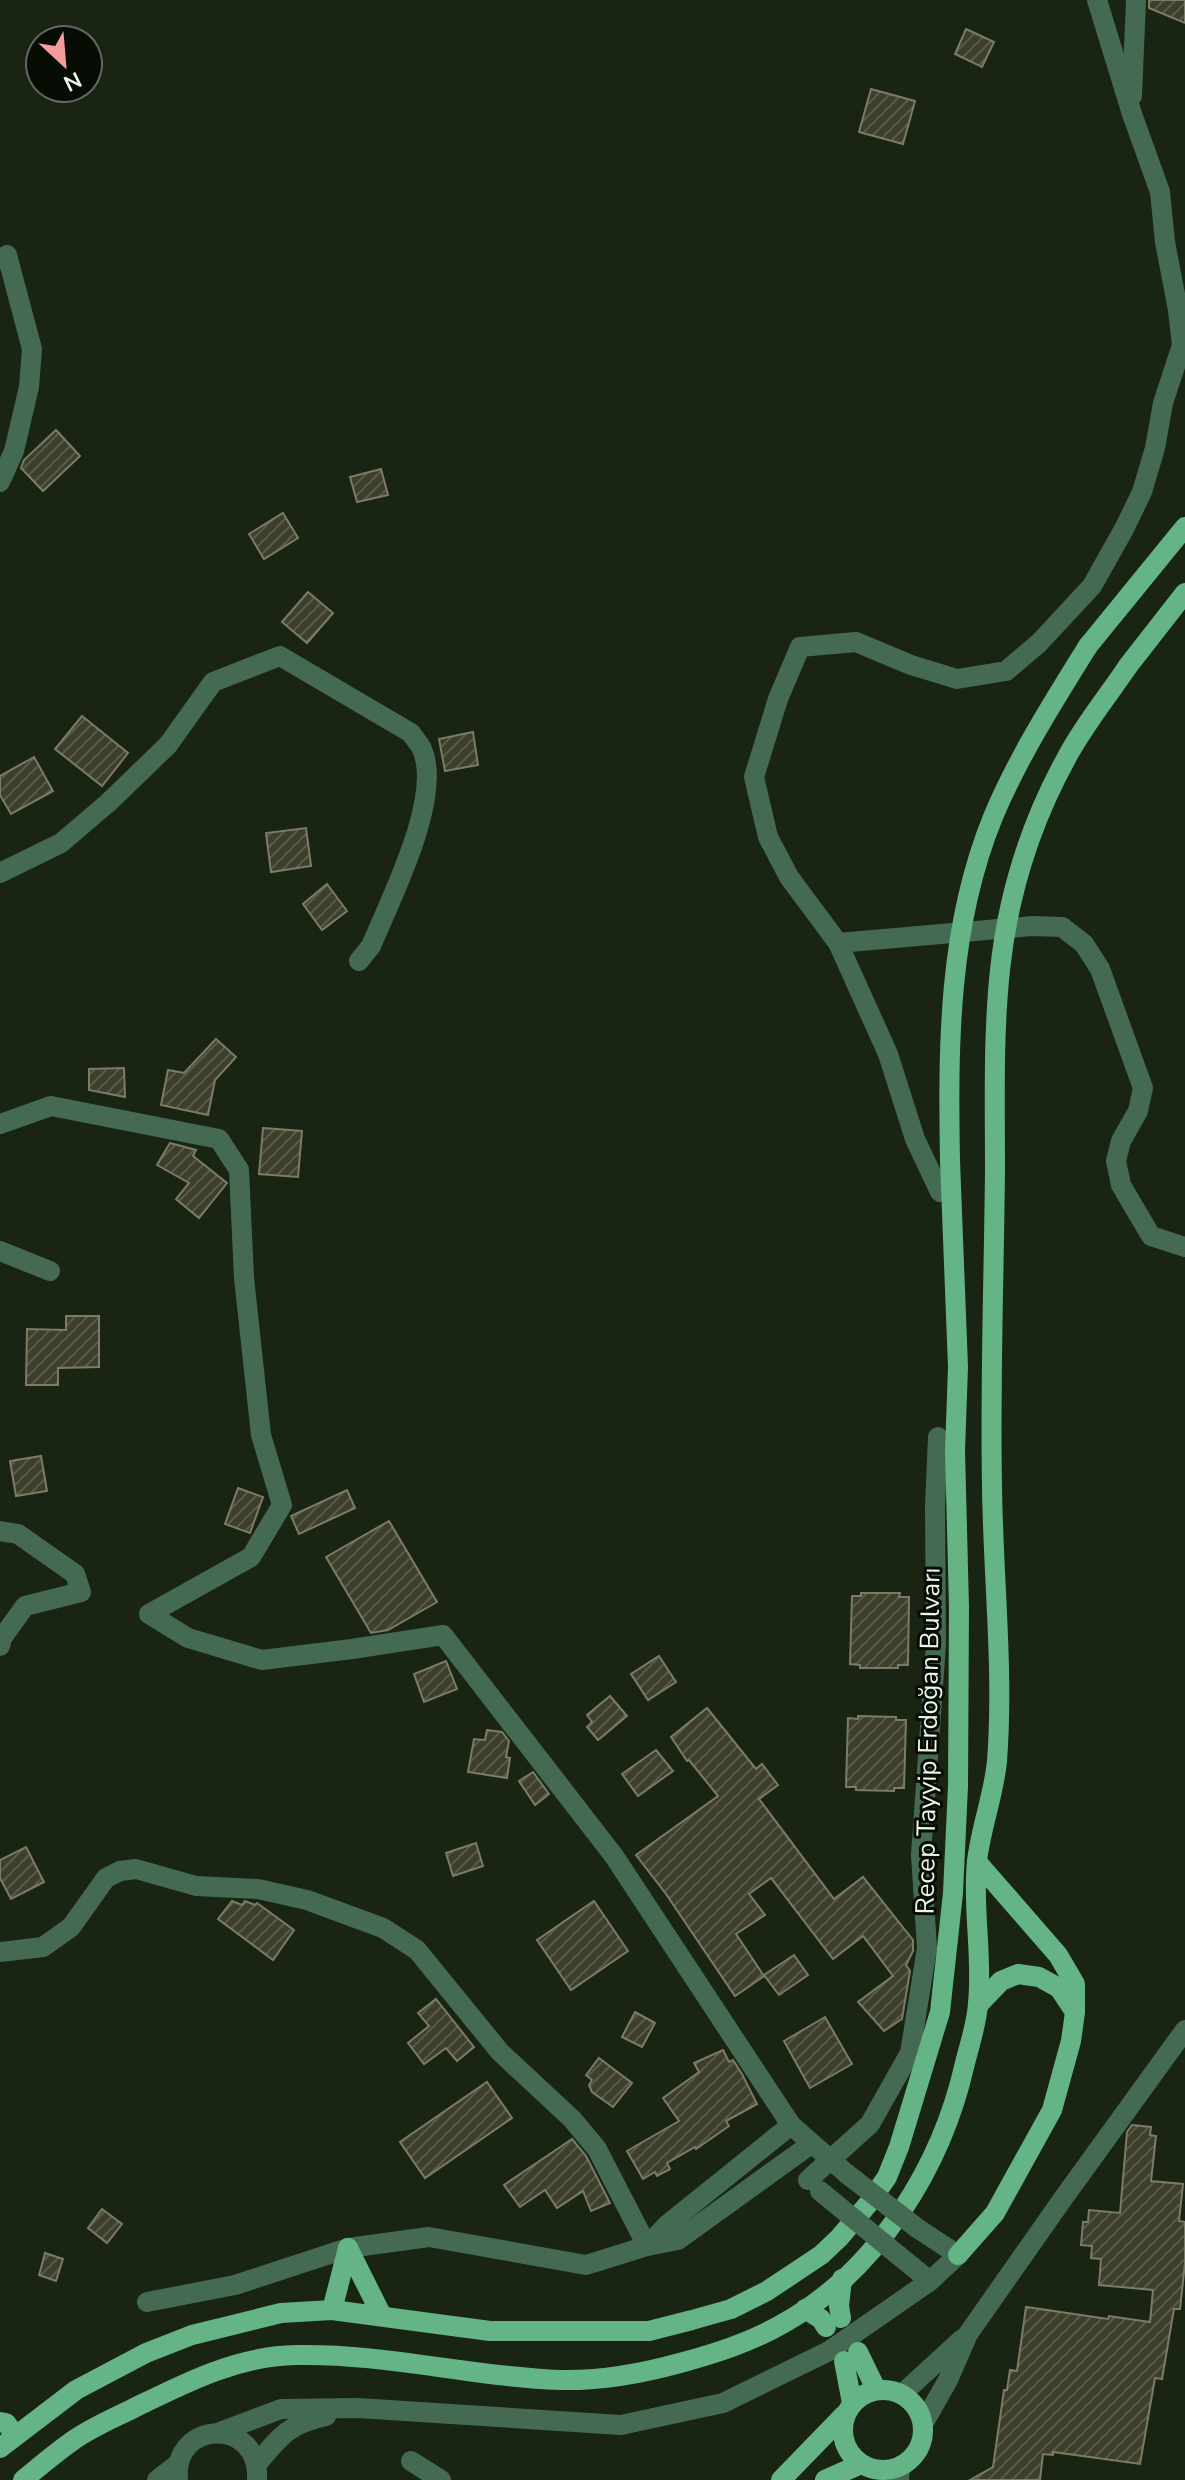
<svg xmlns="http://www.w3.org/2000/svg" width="1185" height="2480" font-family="'Nunito Sans',sans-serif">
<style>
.building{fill:url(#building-hatch);stroke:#7b7c65;stroke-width:2}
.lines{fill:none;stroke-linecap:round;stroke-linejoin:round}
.minor{stroke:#456a53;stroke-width:20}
.major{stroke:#65b485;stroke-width:20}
.minor-bridge{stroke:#456a53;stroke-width:20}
.major-bridge{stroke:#65b485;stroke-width:20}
.labels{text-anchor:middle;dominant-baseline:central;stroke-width:6;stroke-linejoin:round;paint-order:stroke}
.street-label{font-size:26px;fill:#eef5ea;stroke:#070c05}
</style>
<defs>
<pattern id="building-hatch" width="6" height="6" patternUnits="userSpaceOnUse" patternTransform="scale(2)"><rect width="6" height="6" fill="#3d3f2a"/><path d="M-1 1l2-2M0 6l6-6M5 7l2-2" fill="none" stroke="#595b49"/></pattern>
</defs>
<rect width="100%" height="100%" fill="#1a2413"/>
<g class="building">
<path d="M1149,0H1185V23L1149,8Z"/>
<path d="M966,29L994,42L982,67L955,54Z"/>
<path d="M871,89L915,101L903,144L859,132Z"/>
<path d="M56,430L80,456L43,491L21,468L24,460Z"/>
<path d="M381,469L388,495L357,502L350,477Z"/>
<path d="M283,513L298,538L264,559L249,534Z"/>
<path d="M308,592L333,613L307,643L282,622Z"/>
<path d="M82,716L128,753L102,786L55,749Z"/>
<path d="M473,732L478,765L445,771L439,739Z"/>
<path d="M34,757L53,791L11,814L0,795V776Z"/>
<path d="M306,828L311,866L271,872L266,833Z"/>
<path d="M327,884L347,911L322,930L303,904Z"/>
<path d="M216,1039L236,1057L215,1080L208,1115L161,1105L168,1070L184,1073Z"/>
<path d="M124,1068L125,1097L89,1090V1069Z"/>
<path d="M263,1128L302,1131L298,1177L259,1174Z"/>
<path d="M170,1143L196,1150L193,1156L227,1183L199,1218L176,1199L189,1183L157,1165Z"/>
<path d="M66,1316H99V1367L58,1368V1385H26L27,1329L66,1330Z"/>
<path d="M41,1456L47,1491L16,1496L10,1461Z"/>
<path d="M238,1488L263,1497L250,1533L225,1524Z"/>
<path d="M347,1490L355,1508L299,1534L291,1516Z"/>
<path d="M389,1521L437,1602L388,1630L371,1633L326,1557Z"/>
<path d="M861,1593H900L899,1597H909L908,1665H898V1668H860V1665L850,1664L852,1596H861Z"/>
<path d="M659,1656L676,1682L648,1700L631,1674Z"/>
<path d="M446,1661L457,1689L424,1702L414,1674Z"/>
<path d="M610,1696L627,1716L598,1740L587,1727L592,1722L587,1715Z"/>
<path d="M707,1708L756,1769L762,1764L778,1785L759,1799L834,1899L863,1877L913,1940V1951L906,1965L910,1971L902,2019L884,2031L858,2002L893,1976L863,1936L833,1959L771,1878L749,1894L765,1915L736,1934L764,1976L735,1996L666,1894L636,1855L718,1796L689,1760L687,1761L671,1737Z"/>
<path d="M858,1716L896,1717V1720H906L904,1788H894V1791L856,1790V1787H846L848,1718L858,1719Z"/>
<path d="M487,1730L502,1732L509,1741L506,1757L510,1758L507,1778L468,1772L474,1739L485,1740Z"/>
<path d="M656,1750L673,1771L638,1796L622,1774Z"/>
<path d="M533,1772L549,1794L535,1805L519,1781Z"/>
<path d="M476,1843L483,1866L453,1876L446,1853Z"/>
<path d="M26,1847L44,1882L11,1899L0,1878V1860Z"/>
<path d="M232,1901L242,1905L245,1901L255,1905L257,1903L294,1930L273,1960L218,1919Z"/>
<path d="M594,1901L628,1951L571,1990L537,1940Z"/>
<path d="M794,1955L808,1975L779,1995L764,1975Z"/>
<path d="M436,1999L474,2047L457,2061L446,2048L424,2064L408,2043L429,2026L418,2013Z"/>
<path d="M635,2012L655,2023L642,2047L622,2037Z"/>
<path d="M825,2017L852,2064L810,2088L784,2041Z"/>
<path d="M723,2050L729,2062L733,2060L742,2074L757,2104L726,2121L729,2126L696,2149L695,2147L667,2163L670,2169L657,2176L655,2172L643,2179L627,2151L679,2121L663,2098L699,2072L694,2063Z"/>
<path d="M599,2058L632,2083L613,2107L592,2092L589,2085L592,2080L586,2075Z"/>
<path d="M487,2082L512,2118L425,2178L400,2142Z"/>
<path d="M1132,2125L1151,2127L1150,2135L1156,2136L1151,2181L1183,2184L1179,2221L1185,2222V2263L1180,2309H1174L1162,2379L1155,2378L1140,2464L1053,2452V2455L1043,2454L1040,2480H970L993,2467L1004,2390H1007L1010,2370L1017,2371L1026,2307L1108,2319L1109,2316L1150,2322L1153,2290L1099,2285L1101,2259L1091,2258L1092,2246L1081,2245L1083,2222H1088L1089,2210L1120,2213L1127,2132Z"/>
<path d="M572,2139L586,2156L610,2203L591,2211L583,2191L557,2208L545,2190L520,2207L504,2185Z"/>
<path d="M102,2209L122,2224L107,2243L88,2228Z"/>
<path d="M45,2253L63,2259L56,2281L39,2275Z"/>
</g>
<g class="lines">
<g class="minor">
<path d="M1132,96L1136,0"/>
<path d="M0,482L14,451L29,387L32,349L7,255"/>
<path d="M0,873L61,843L109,802L168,745L213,682L280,656L411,733C414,738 419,743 422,749C443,797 391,898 371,946L359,961"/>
<path d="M838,943L1033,926L1062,927L1084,944L1100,969L1143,1088L1138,1111L1121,1141L1116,1161L1121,1185L1151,1236L1185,1247"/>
<path d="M0,1124L51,1106L219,1139L239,1170L244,1278L261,1435L282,1505L251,1557L149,1614L188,1638L262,1660L352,1649L443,1635L614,1856L791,2125L847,2174"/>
<path d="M940,1192L915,1139L888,1054L838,943L789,877L768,837L754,777L778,699L800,647L856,642L911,665L957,679L1006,671L1039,643L1092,586L1124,529L1142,492L1155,448L1163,403L1182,345L1178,310L1165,242L1160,192L1132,114L1097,0"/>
<path d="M0,1251L50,1271"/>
<path d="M0,1531L18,1534L75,1574L81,1592L25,1606L2,1638L0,1646"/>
<path d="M0,1952L43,1947L71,1927L106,1878L120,1871L136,1869L196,1886L258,1889L307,1900L383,1928L417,1950L500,2052L572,2119L597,2149L647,2246"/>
<path d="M808,2180L870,2124L910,2053L927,1948L921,1855L936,1644L935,1506L938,1437"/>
<path d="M647,2246L668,2224L791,2125"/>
<path d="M898,2255L930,2281"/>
<path d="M147,2302L235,2285L348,2248L429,2237L586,2265L647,2246L678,2240L811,2144"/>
<path d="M902,2394L962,2339"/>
<path d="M923,2424L948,2380L968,2334L1062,2200L1185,2030"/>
<path d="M217,2433L281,2409L358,2408L621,2425L723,2403L829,2351L930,2281L958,2255L917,2228"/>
<path d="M411,2461L441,2480"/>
<path d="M257,2464C281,2435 289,2424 326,2416"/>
<path d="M157,2480L178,2464"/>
<path d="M178,2480C172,2419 261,2417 257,2480"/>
<path d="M899,2480L900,2466"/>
</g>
<g class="major">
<path d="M1088,646L1185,527"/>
<path d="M1128,666L1185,593"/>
<path d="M978,2005L1001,1981L1018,1974L1039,1977L1059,1988L1075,2012"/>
<path d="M348,2248L382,2316"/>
<path d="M958,2255L995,2213L1052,2110L1071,2041L1075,2012V1984L1058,1955L977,1862"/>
<path d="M805,2309L821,2319L826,2327"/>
<path d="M332,2310L348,2248"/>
<path d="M841,2318L839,2306L842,2279"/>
<path d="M858,2352L876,2389"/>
<path d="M844,2361L852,2403"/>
<circle cx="883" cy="2430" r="40"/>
<path d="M0,2422L6,2423L15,2435"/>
<path d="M0,2448L76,2390L146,2353L192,2335L281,2313L332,2310L490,2331H649L692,2320L731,2309L767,2291L821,2255L839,2238L869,2203L887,2177L899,2147L940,2012L953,1893L958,1786L959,1607L955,1451L958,1367L950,1161"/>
<path d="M23,2480C39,2467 54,2454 71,2442C90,2428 112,2419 134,2408C185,2383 237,2356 296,2355C385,2353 472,2377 560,2380C601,2381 640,2374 680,2363C717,2353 751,2342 784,2323C878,2270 942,2166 965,2063C970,2043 977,2023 978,2003C983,1956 972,1908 977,1861C981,1827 994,1794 997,1761C1004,1669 993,1578 992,1486C990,1381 994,1275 995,1170"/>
<path d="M781,2480L844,2415"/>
<path d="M825,2480L861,2464"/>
</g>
<g class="minor-bridge">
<path d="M847,2174L917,2228"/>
<path d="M820,2191L898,2255"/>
</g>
<g class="major-bridge">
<path d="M950,1161C948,1045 948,927 993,817C1018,757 1054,701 1088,646"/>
<path d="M995,1170C995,1104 993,1036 1000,970C1008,895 1031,822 1067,757C1084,725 1108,696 1128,666"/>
</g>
</g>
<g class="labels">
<g class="street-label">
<text transform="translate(928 1741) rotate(-89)">Recep Tayyip Erdoğan Bulvarı</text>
</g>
</g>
<g transform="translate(64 64) rotate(154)"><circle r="38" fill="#070c05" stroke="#636961" stroke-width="2"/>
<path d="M0-6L14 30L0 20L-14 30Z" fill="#f59b99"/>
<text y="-12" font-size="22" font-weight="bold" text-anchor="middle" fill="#eef5ea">N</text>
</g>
</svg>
